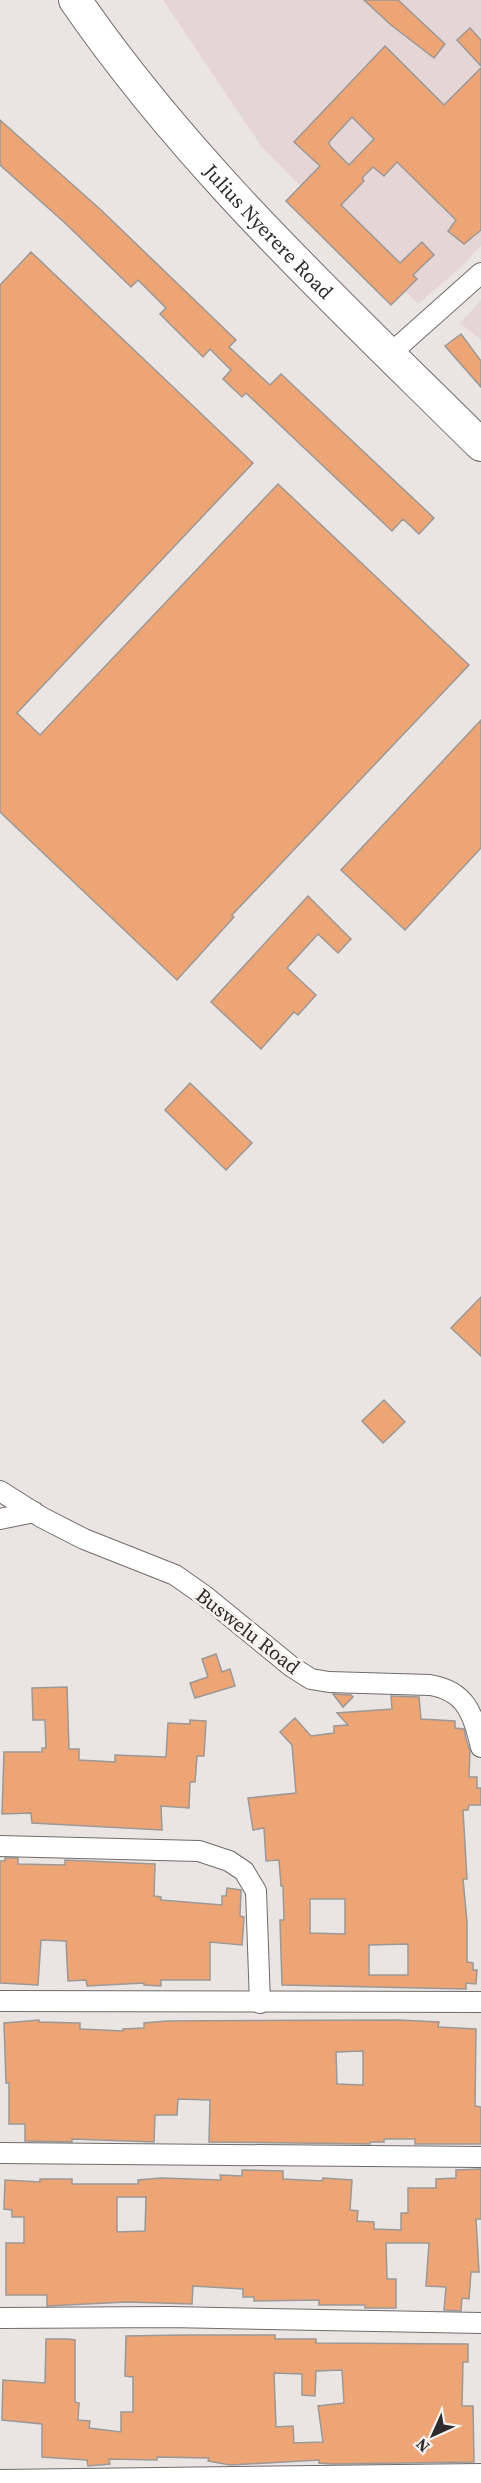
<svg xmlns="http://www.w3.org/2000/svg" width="481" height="2483" font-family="'Source Serif 4',serif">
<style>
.built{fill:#e5d6d5}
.building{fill:#eda576;stroke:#9c9895;stroke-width:1.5;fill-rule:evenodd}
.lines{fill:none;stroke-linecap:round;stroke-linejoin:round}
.minor-casing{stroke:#716c6c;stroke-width:22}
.trunk-casing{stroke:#716c6c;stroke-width:34}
.minor{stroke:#fff;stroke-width:20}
.trunk{stroke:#fff;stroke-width:32}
.labels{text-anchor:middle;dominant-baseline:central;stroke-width:6;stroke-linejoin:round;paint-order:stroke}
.street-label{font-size:20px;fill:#2d2b2b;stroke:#f7f1f0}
</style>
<rect width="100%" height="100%" fill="#eae4e3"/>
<g class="built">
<path d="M163,0H481V246L459,269L418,304L261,146Z"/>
<path d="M481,300V340L460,323Z"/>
</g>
<g class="building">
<path d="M364,0H398L445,44L434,58L391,25Z"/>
<path d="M470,28L481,40V66L457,40Z"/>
<path d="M385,46L444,105L481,68V230L464,244L448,231L456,220L397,162L384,176L373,167L362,178L364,181L341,205L400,263L422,242L434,255L413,275L417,279L391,305L286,201L320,166L294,142ZM352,117L374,139L349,165L330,146L329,142Z"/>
<path d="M0,120L101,210L236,340L229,347L270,385L281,374L434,518L419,534L403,519L392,531L246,393L242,397L223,379L231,370L210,349L203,357L160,314L166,308L138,280L131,287L65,223L0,165Z"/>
<path d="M31,252L253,463L17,713L40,735L278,484L469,665L232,915L234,917L177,980L0,812V285Z"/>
<path d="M461,334L481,361V387L445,346Z"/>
<path d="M481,720V848L405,930L341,870Z"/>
<path d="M308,896L351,939L338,953L318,934L287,968L316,995L298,1015L294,1012L261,1049L211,1002Z"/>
<path d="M190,1083L252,1143L226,1170L165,1110Z"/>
<path d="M481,1297V1356L451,1328Z"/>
<path d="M384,1400L405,1422L383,1443L362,1421Z"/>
<path d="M216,1654L222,1672L230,1669L235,1686L195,1698L190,1683L208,1677L202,1659Z"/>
<path d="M67,1687L69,1749H79V1760L115,1762V1755L166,1757L168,1723L190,1724V1720L206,1721L204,1756H197L195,1782H190L189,1808L161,1806L162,1830L32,1823L31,1813L2,1814L4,1752H42V1748H46L45,1720H33L32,1688Z"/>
<path d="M333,1694L351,1695L353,1697L343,1707Z"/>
<path d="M391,1696L419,1697L421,1719L455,1721V1728L464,1729L466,1739L470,1751L469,1777H477V1788H481V1805H469L468,1810H463L467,1879H463L467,1922V1962L473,1963V1970H477L476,1984L466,1983V1989L282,1985L280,1920H284L283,1886H281L279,1860L266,1861L264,1828L253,1830L248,1798L296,1793L292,1745L280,1732L295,1718L311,1736L334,1733V1726L348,1725L337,1713L392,1709ZM310,1899H345V1934L310,1933ZM408,1944V1975H369V1945Z"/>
<path d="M5,1858H18V1864L65,1865V1860L155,1864L154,1896L161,1897V1900L222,1905V1896H226L227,1888L241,1890L240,1916L244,1917L242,1945L210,1942V1980H161V1986L144,1985V1983L87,1986L86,1980L68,1981L66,1941L41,1940L38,1985L0,1983V1861H5Z"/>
<path d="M39,2020V2022L80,2023V2029L123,2031V2029L144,2028V2023L167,2021L398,2020L439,2022L438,2027L476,2029L475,2106L481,2107V2144H415V2139H384V2142H370V2144L209,2142L210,2100L178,2099L177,2115H155L154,2142L72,2139V2142L25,2141V2124H9V2083H6L4,2023ZM363,2051V2085L337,2084L336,2052Z"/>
<path d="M481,2169V2219H476L479,2272H471L469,2299L462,2298L461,2311L444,2310L446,2287L426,2286L429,2243H386L387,2279H396V2308H365V2305H319V2300L254,2301V2297H243V2289L193,2286L192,2304L127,2302L47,2306V2295H6V2243H24V2217H12V2210L4,2209L5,2180L40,2182V2179H72V2184H138V2180L161,2178L221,2180L220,2175L242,2176V2170L283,2171V2179L322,2181L323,2178L352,2180L350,2210L358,2211L357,2221L374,2222V2229L401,2230V2213H408V2188H436V2179L456,2178V2170ZM117,2197H146L145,2231L117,2232Z"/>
<path d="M183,2335H275V2339H316V2343L468,2344V2362H463L462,2406H473L474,2462L332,2464L319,2463V2460L230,2465L208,2461L209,2458L157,2457V2460L109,2459L110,2464L88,2466L87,2460L42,2457V2424L2,2420L3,2380L45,2383L46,2339H68L75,2340V2402L79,2403L78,2420L90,2421L89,2428L121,2432V2412H133V2377L125,2376L126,2336ZM342,2370L344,2403L318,2406L323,2442L294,2443L293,2426L276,2427L274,2373L302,2374V2395L315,2396L316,2371Z"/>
</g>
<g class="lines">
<defs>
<g id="minor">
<path d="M390,354L481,273"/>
<path d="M0,1491L41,1517L84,1539L175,1575L205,1596L292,1667L311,1679L329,1682L430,1685C467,1691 473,1715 481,1747"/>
<path d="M0,1519L34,1512"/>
<path d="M0,1846L199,1851L229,1861L244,1871L256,1891L260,2003"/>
<path d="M0,2001L481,2002"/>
<path d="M0,2153L481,2157"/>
<path d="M0,2318L169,2317L481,2323"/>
<path d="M0,2480L481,2474"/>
</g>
<g id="trunk">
<path id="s1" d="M75,0C189,166 339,304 481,445"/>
</g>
</defs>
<use href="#minor" class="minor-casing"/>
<use href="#trunk" class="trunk-casing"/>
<use href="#minor" class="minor"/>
<use href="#trunk" class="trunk"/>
</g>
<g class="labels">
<g class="street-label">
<text stroke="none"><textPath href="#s1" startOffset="302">Julius Nyerere Road</textPath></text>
<text transform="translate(248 1631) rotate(38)">Buswelu Road</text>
</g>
</g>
<g transform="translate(433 2435) rotate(225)" stroke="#f7f1f0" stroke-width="4.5" paint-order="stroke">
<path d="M0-4.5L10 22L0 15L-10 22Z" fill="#2d2b2b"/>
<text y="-9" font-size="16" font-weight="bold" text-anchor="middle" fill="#2d2b2b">N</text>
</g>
</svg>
